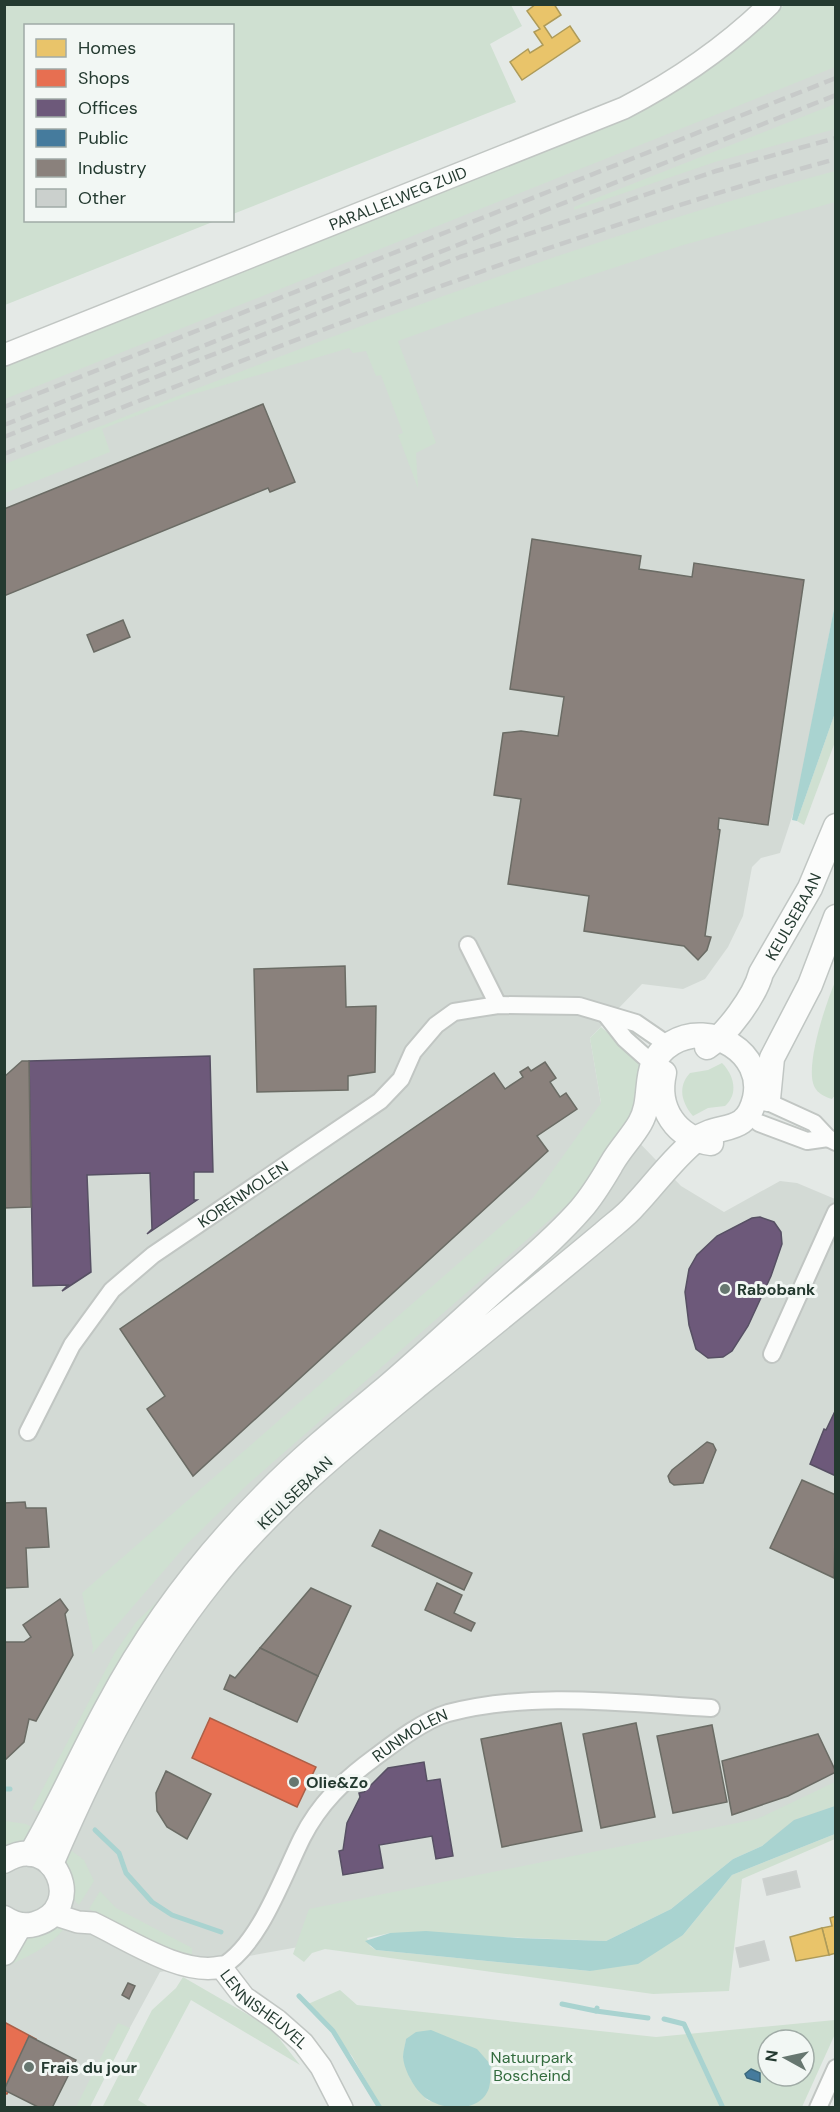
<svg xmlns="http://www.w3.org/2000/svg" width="840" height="2112" font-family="'DM Sans',sans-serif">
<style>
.built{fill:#d3dad5}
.green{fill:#cfe0d1;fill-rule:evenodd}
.water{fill:#a9d3d0}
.homes{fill:#e9c46a;stroke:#ae9b59;stroke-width:1.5}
.shops{fill:#e76f51;stroke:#ac5f47;stroke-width:1.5}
.offices{fill:#6d597a;stroke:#575064;stroke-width:1.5}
.public{fill:#457b9d;stroke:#3b687c;stroke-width:1.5}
.industry{fill:#8a817c;stroke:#6b6c65;stroke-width:1.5}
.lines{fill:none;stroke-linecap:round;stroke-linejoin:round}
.stream{stroke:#a9d3d0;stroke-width:5}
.building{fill:#cbd0cd;stroke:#cdd1cf;stroke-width:1.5}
.minor-casing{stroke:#c1c6c3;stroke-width:20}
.tertiary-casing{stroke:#c1c6c3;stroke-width:24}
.secondary-casing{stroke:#c0c6c3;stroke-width:27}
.minor{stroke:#fbfcfb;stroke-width:16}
.tertiary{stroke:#fbfcfb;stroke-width:21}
.secondary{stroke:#fbfcfb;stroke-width:24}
.rail{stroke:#c7cac9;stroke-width:4.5;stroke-dasharray:12 6;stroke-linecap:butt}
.poi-dot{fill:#677770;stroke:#f2f7f4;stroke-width:2}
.labels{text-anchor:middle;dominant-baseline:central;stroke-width:6;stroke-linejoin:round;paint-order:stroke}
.street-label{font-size:16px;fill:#243a30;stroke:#f2f7f4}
.poi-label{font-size:16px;font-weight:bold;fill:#243a30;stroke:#f2f7f4;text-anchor:start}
.park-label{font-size:16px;fill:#336c3e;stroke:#f2f7f4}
</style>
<rect width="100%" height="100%" fill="#e4e9e6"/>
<path class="built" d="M835,36V604L796,805L780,853L761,858L752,867L743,916L728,947L705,979L683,989L642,984L590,1038L601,1103L681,1186L724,1212L780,1181L797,1183L835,1199V1813L677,1879L160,1972L87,2107L5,2108V377Z"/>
<g class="green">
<path d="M5,4L511,5L522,26L490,44L516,102L233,214L232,26H26V220L215,221L5,305Z"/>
<path d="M784,5H835V67L5,399V364L629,117C687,86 737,50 784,5Z"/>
<path d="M835,104V129L715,162L574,210V207Z"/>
<path d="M835,171V202L680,246L470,315L398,341L436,443L416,453L418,488L398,435L403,433L381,375L376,376L366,351L353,353L349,348L187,396L102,429L110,452L5,493V464C278,356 551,248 835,171Z"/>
<path d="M835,713V742L804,825L797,821Z"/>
<path d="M835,982L836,1094L832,1099C825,1097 818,1094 814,1086C805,1065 826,1003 835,982Z"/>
<path d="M601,1027L631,1053L640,1067L642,1101L578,1195L248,1484L186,1545L92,1654L93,1647L82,1593L533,1198L601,1103L590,1038Z"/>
<path d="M722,1063C734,1075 739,1094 725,1106L708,1108L693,1116C682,1103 677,1087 690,1073L708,1070Z"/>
<path d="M160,1599L42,1813L32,1809L114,1654L136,1622Z"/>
<path d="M835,1782V1806L794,1820L762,1846L733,1859L671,1909L606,1941L390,1933L367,1938L370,1946L376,1950L590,1971L683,1935L732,1875L835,1834V1839L742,1879L729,1991L653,1994L325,1949L312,1953L304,1962L293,1954L309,1909L757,1819Z"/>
<path d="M5,1821L26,1824L36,1829L25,1840L5,1847Z"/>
<path d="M65,1846L84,1860L94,1881L79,1905C64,1893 64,1863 65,1846Z"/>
<path d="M100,1891L116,1908L192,1948V1958L158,1945L89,1909Z"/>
<path d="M68,1923C53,1946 29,1956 5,1967V1962C25,1938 35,1927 68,1923Z"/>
<path d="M183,1977L271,2028L300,2065L191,2000L138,2100L149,2107L102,2108L152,2010L176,1988Z"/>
<path d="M340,1990L357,2005L656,2037L835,2020V2034L802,2107L463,2108C489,2099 489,2089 490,2064L406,2039L403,2058L411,2080L427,2100L451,2107H381L352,2056L308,2004ZM768,2040H804V2076H768Z"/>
<path d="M118,2023L130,2028L90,2107H76Z"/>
</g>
<g class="water">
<path d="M835,604V713L797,821L792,820Z"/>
<path d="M835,1806V1834L732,1875L683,1935L638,1964L590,1971L376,1950L365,1941L390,1933L426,1931L518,1938L606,1941L671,1909L733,1859L762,1846L794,1820Z"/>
<path d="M431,2030L477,2049L491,2065C490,2072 491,2081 489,2088C481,2112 447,2111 429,2100C417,2094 404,2071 403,2057C403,2052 405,2045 406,2039L416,2032Z"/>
</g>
<g class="homes">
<path d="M536,4H554L561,15L544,26L552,38L570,26L580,41L522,80L510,62L528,49L530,53L543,45L534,32L540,29L527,11Z"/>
<path d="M836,1916V1953L829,1955L822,1928L832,1926L830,1918Z"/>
<path d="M822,1928L829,1955L796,1961L790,1937Z"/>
</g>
<g class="shops">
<path d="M210,1718L316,1767L297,1807L192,1758Z"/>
<path d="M4,2022L36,2039L7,2094H4Z"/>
</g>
<g class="offices">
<path d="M210,1056L213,1172H194V1200H197L147,1234L152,1229L150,1173L87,1175L91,1272L62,1291L68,1285L33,1286L29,1061Z"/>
<path d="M760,1217L774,1222L781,1232L782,1244L771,1276L748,1326L732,1351L723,1357L708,1358L696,1349L689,1325L685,1292L689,1269L697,1255L717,1236L752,1218Z"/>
<path d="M836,1409V1476L810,1464L824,1429L826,1430Z"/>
<path d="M424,1762L427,1781L440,1779L453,1856L436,1859L432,1836L379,1845L383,1868L343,1875L339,1851L343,1850L347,1823L360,1797L359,1793L364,1792L388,1768Z"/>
</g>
<path class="public" d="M751,2069L760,2073V2082L747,2078L745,2074Z"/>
<g class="industry">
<path d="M263,404L295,482L270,492L268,488L4,596V509Z"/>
<path d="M532,539L641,556L639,569L692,577L694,563L804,580L768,825L719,818L718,829L720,830L705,936L711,937L707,950L698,960L684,946L584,931L589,896L508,884L521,799L494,795L503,733L521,731L558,736L564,697L510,689Z"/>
<path d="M123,620L130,637L94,652L87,635Z"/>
<path d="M345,966L346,1007L376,1006L375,1072L348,1076V1090L257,1092L254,969Z"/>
<path d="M22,1061H29L31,1207L4,1208V1077Z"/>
<path d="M545,1062L556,1078L550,1082L560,1097L566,1093L577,1109L537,1136L548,1151L193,1476L147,1409L165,1396L120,1329L494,1073L505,1089L523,1077L520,1072L528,1067L531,1071Z"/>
<path d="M707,1442L713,1444L716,1450L703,1483L674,1485L670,1482L668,1476L672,1470Z"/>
<path d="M802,1480L836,1495L834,1578L770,1548Z"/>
<path d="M25,1502L26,1508H46L49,1547L26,1548L28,1587L4,1588V1503Z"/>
<path d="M380,1530L472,1573L464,1590L372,1546Z"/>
<path d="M437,1583L462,1595L454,1613L475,1623L471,1631L425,1610Z"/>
<path d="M311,1588L351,1606L318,1676L260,1648Z"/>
<path d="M60,1599L68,1610L65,1614L73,1655L36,1721L29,1719L24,1742L4,1761V1642H24L31,1637L23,1625Z"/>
<path d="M260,1648L318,1676L297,1722L224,1689L230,1675L235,1678Z"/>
<path d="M561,1723L582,1831L502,1847L481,1739Z"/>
<path d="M636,1723L655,1817L601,1828L583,1734Z"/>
<path d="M712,1725L727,1802L673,1813L657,1736Z"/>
<path d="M818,1734L836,1772L788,1796L732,1815L722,1761Z"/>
<path d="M166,1771L211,1794L187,1839L167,1827L157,1811L156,1793Z"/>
<path d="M128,1983L135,1986L129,1999L122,1995Z"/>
<path d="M29,2036L76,2060L52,2108H40L4,2090Z"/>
</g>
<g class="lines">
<g class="stream">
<path d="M4,1789H10"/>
<path d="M95,1830L119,1853L126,1873L152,1902L172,1915L221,1932"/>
<path d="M299,1996L333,2031L380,2108"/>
<path d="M562,2004L596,2011"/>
<path d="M597,2008L596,2011L648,2018"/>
<path d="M664,2019L684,2024L723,2108"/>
</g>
</g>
<g class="building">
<path d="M796,1871L800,1887L767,1895L763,1879Z"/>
<path d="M764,1941L769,1960L740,1967L736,1948Z"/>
</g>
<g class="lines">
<defs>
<g id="minor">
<path d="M468,945L498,1005"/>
<path d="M607,1016L625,1039L653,1064"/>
<path d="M768,1102L814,1123L828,1138L836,1142"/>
<path d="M759,1123L807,1141L828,1138"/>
<path d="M772,1354L836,1212"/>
<path id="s1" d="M28,1432L72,1345L112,1290L153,1255L380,1101L401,1079L413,1052L436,1025L454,1012L498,1005L579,1006L636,1023L668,1045"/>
<path id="s2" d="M221,1967C259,1946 283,1876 302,1838C319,1804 344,1780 374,1758C394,1743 424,1720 448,1713C532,1691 625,1703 711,1708"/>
<path d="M818,2108L836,2068"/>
</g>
<g id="tertiary">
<path id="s3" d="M4,355L624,108C678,80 726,47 770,4"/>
<path id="s4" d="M53,1914L78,1922L93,1923C129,1940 182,1976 221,1967L244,1997L277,2020L303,2043L321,2067L342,2108"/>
</g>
<g id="secondary">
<path id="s5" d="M707,1047C727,1034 755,996 761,973L810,888L836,826"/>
<path d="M664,1073C656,1108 676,1138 711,1143"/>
<path d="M768,1099L772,1058L810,985L836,917"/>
<path d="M31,1854C59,1806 81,1755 108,1706C149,1629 204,1556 266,1494C303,1456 345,1422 386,1388C423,1356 459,1323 495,1290C524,1264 555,1239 581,1209C594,1194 602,1180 612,1163C620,1149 632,1137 640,1123C656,1095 638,1064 672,1043C710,1020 765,1053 755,1098C746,1137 719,1122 697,1139C673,1158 655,1184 635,1205C626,1216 614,1224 604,1233C543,1284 480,1335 418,1385C345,1445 270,1506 211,1581C143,1666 94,1764 51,1864"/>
<path d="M4,1861C54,1829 88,1909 35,1924C25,1927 13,1924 4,1918"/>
<path d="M4,1953L20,1925"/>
</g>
</defs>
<use href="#minor" class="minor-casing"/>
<use href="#tertiary" class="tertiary-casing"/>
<use href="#secondary" class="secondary-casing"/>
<use href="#minor" class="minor"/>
<use href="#tertiary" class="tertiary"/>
<use href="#secondary" class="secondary"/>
<g class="rail">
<path d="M4,407L836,78"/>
<path d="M4,425L836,95"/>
<path d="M4,437L460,257L716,171L836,138"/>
<path d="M4,454C278,346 551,237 836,159"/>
</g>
</g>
<g class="poi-dot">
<circle cx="725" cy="1289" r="6"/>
<circle cx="294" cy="1782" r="6"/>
<circle cx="29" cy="2067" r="6"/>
</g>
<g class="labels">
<g class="street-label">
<text stroke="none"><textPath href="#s3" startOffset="424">PARALLELWEG ZUID</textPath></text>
<text stroke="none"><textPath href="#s5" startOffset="158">KEULSEBAAN</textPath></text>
<text stroke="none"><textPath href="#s1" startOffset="328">KORENMOLEN</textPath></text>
<text transform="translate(295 1493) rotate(-44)">KEULSEBAAN</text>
<text stroke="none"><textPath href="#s2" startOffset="306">RUNMOLEN</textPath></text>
<text stroke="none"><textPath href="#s4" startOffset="240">LENNISHEUVEL</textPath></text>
</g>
<g class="poi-label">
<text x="737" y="1289">Rabobank</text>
<text x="306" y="1782">Olie&amp;Zo</text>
<text x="41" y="2067">Frais du jour</text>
</g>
<g class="park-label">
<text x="532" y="2057">Natuurpark<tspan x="532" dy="18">Boscheind</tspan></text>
</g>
</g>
<rect width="840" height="2112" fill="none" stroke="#243a30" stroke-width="12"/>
<rect x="24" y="24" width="210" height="198" fill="#f2f7f4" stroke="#a0aba6" stroke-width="1.5"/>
<rect x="36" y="39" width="30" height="18" fill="#e9c46a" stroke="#a0aba6" stroke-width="1.5"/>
<text x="78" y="54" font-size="18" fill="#243a30">Homes</text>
<rect x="36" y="69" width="30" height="18" fill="#e76f51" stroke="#a0aba6" stroke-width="1.5"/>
<text x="78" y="84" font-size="18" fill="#243a30">Shops</text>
<rect x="36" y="99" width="30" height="18" fill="#6d597a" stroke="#a0aba6" stroke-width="1.5"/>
<text x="78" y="114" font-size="18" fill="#243a30">Offices</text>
<rect x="36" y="129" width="30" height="18" fill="#457b9d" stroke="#a0aba6" stroke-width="1.5"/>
<text x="78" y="144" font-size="18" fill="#243a30">Public</text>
<rect x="36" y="159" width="30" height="18" fill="#8a817c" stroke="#a0aba6" stroke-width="1.5"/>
<text x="78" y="174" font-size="18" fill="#243a30">Industry</text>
<rect x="36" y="189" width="30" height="18" fill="#cbd0cd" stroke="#a0aba6" stroke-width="1.5"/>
<text x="78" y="204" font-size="18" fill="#243a30">Other</text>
<g transform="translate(786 2058) rotate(278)"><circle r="28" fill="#f2f7f4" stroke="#a0aba6" stroke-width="1.5"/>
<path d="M0-4.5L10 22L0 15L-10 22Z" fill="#677770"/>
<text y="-9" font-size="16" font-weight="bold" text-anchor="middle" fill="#243a30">N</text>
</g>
</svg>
